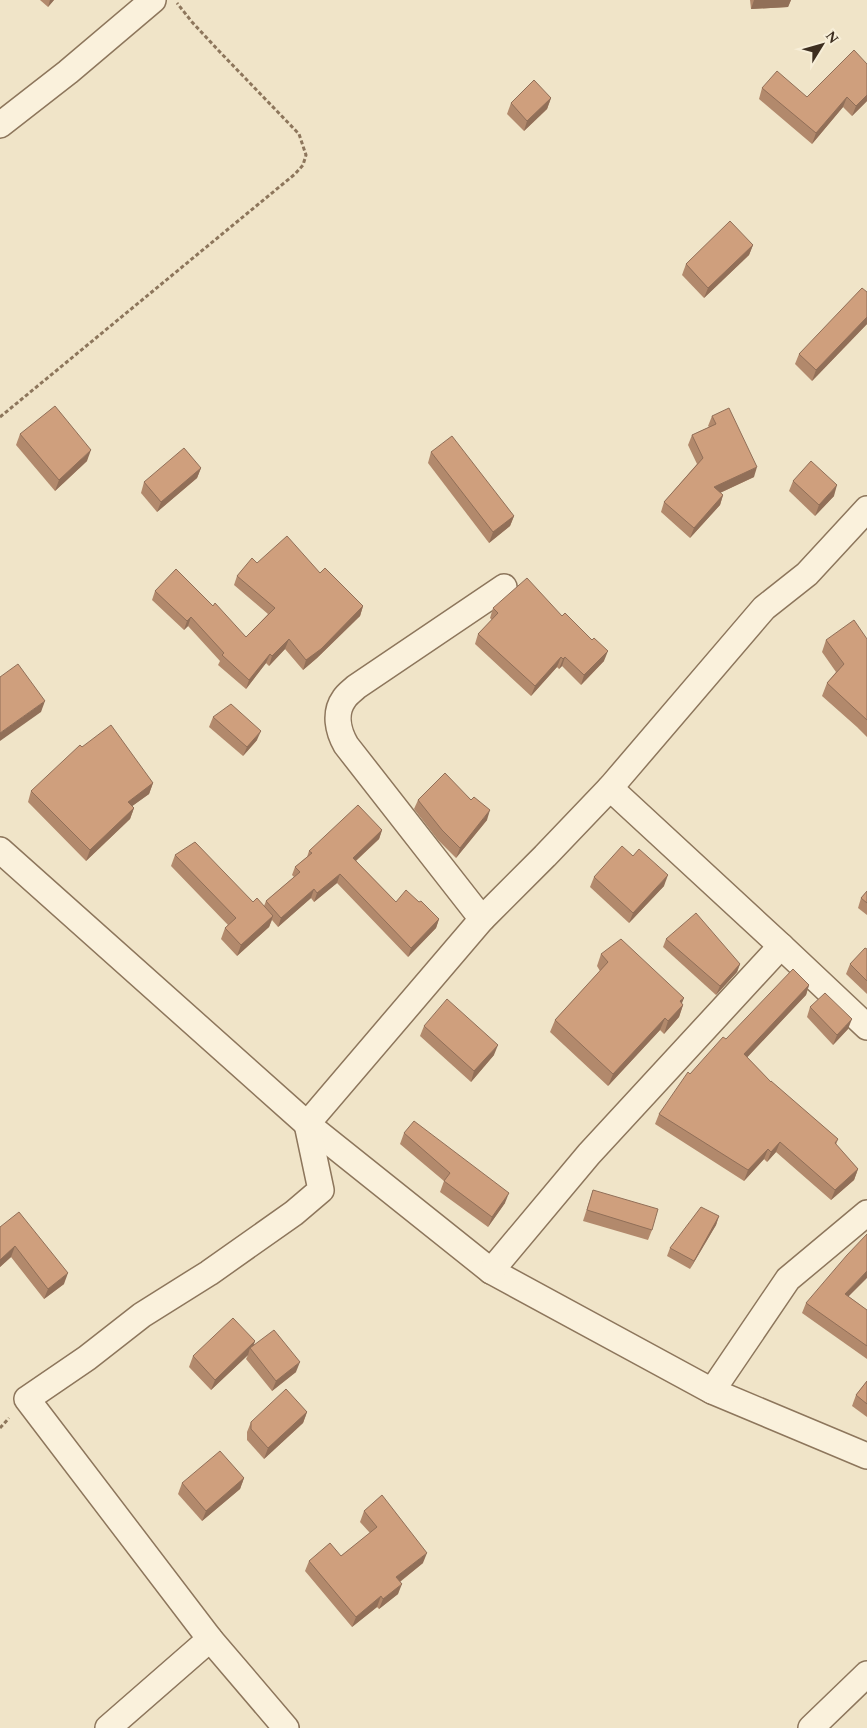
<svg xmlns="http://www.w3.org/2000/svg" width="867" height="1728" font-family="Spectral,serif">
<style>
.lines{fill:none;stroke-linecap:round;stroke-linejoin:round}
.minor-casing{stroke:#8d765c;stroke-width:28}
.path{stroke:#8d765c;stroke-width:3;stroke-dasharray:4 2.5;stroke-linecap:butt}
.minor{stroke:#faf1dc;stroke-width:25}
.wall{fill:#b2896c}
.shaded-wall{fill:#916f58}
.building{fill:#cf9f7d;stroke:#916f58}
</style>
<rect width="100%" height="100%" fill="#f0e4c8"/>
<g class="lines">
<defs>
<g id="minor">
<path d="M0,125L68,72L153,0"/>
<path d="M610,788L781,946L867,1027"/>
<path d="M0,850L307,1124L491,1271L712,1391L867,1456"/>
<path d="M482,919L346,745C338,731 334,713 344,699C347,694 352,691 356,687L504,587"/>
<path d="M491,1271L589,1154L781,946"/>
<path d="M712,1391L788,1279L867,1213"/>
<path d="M108,1728L210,1639"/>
<path d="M286,1728L210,1639L27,1399L87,1358L142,1315L209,1273L294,1213L321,1190L307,1124L482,919L545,856L610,788L764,608L807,574L867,509"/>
<path d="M811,1728L867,1674"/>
</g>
</defs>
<use href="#minor" class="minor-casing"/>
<g class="path">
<path d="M0,417L295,174L303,165L306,155L299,134L219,51L192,22L177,3"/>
<path d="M0,1428L9,1418"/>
</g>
<use href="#minor" class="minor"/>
</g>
<g class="wall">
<path d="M40,0H54L48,7Z"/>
<path d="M750,0H791L788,7L751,9Z"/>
<path d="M854,50L867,101L852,116L843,107L812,144L759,99L762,88L807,97Z"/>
<path d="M551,98L547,109L524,131L507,114L511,103Z"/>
<path d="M753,245L749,255L704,298L682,275L686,264Z"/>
<path d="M867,292V324L812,381L795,364L799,354Z"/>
<path d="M712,416L754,477L720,493L723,495L720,505L690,538L661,512L664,502L697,464L688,445L692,435L709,427L708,426Z"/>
<path d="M20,434L87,461L55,491L16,445Z"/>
<path d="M431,452L514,516L510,526L489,543L428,463Z"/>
<path d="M201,468L197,478L157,512L141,493L144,482Z"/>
<path d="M793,481L834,496L815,516L789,491Z"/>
<path d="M257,563L320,573L363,606L360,616L317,658L303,670L285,649L269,666L266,663L246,689L218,665L220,661L188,626L184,630L152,600L155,591L213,606L246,637L268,614L234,585L237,576Z"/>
<path d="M493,608L562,616L604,661L581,685L562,666L559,669L557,667L531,696L475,644L478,634L492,620L490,618Z"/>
<path d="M867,639V737L857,727L822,696L827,683L836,672L822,652L826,640Z"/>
<path d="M213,717L257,740L243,756L209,727Z"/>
<path d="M82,747L153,783L149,794L132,806L134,808L130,819L86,861L28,802L31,791Z"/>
<path d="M418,800L487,820L456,858L438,840L414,809Z"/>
<path d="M382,830L379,839L356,861L396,902H419L439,919L436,928L408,957L337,883L314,902L311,898L278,927L272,920L269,927L237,956L221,939L225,928L228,925L171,866L175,855L253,902L264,906L266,901L294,877L292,875L295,867L307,857L309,851Z"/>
<path d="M594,877L664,886L629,923L590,887Z"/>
<path d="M867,891V915L858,908L861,898Z"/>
<path d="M666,939L740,964L737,972L716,995L663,947Z"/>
<path d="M867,949V994L846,974L850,964Z"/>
<path d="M601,954L683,1005L679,1017L664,1034L660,1030L608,1086L550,1032L555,1020L600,971L597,966Z"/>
<path d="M809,985L806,995L747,1057L771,1082L838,1139L836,1145L858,1169L854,1180L831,1200L776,1152L767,1162L764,1159L744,1181L655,1124L659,1114L690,1074L726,1039Z"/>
<path d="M810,1007L848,1029L833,1045L807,1017Z"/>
<path d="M424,1026L494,1055L471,1082L420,1036Z"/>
<path d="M404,1133L505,1203L488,1227L440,1192L444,1181L400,1144Z"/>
<path d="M593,1190L652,1230L648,1240L583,1221Z"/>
<path d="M719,1216L716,1225L690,1269L667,1256L670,1248Z"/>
<path d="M0,1227L64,1284L44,1299L11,1257L0,1267Z"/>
<path d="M849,1297L867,1310V1359L802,1313L806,1303Z"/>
<path d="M255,1341L253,1346L296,1372L272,1391L246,1359L248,1355L211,1390L189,1367L193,1356Z"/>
<path d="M867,1381V1417L852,1406L856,1395Z"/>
<path d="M307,1412L303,1423L264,1459L247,1440V1432L251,1422Z"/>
<path d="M244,1478L240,1489L202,1521L178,1494L182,1483Z"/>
<path d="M364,1511L423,1563L400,1582L398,1594L379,1609L377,1607L352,1627L305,1571L309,1561L341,1556L370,1533L360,1522Z"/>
</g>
<g class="shaded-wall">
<path d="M50,0H54L48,7Z"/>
<path d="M754,0H791L788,7L751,9Z"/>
<path d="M867,95V101L852,116L856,106Z"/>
<path d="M847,97L843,107L812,144L816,133Z"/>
<path d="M551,98L547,109L524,131L527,121Z"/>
<path d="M753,245L749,255L704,298L708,288Z"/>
<path d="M867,317V324L812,381L816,370Z"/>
<path d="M91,450L87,461L55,491L59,480Z"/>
<path d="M757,467L754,477L711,497L714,487Z"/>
<path d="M201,468L197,478L157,512L161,502Z"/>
<path d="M837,485L834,496L815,516L819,505Z"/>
<path d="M723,495L720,505L690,538L694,528Z"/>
<path d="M514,516L510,526L489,543L493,532Z"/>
<path d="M363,606L360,616L317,658L303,670L306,660Z"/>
<path d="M191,617L188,626L184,630L187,621Z"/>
<path d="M289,639L285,649L269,666L272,656Z"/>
<path d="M608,651L604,661L581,685L584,675Z"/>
<path d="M270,654L266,663L246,689L249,680Z"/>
<path d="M561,657L557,667L531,696L535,686Z"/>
<path d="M565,657L562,666L559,669L563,659Z"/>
<path d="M45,701L41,712L0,741V733Z"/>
<path d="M261,731L257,740L243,756L247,747Z"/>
<path d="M153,783L149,794L124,812L128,802Z"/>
<path d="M134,808L130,819L86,861L90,850Z"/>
<path d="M490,810L487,820L456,858L460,848Z"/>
<path d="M382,830L379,839L350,866L353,858Z"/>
<path d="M340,874L337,883L314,902L317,893Z"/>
<path d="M668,875L664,886L629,923L633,913Z"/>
<path d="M314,889L311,898L278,927L281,918Z"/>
<path d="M273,916L269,927L237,956L241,945Z"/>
<path d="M439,919L436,928L408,957L411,948Z"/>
<path d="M740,964L737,972L716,995L720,986Z"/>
<path d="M809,985L806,995L740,1065L744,1054Z"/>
<path d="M684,998L680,1008L683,1005L679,1017L664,1034L668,1021L680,1001Z"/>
<path d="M665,1018L660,1030L608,1086L613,1074Z"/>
<path d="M852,1019L848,1029L833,1045L837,1035Z"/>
<path d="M498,1045L494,1055L471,1082L474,1071Z"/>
<path d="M780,1142L776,1152L767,1162L771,1152Z"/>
<path d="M768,1149L764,1159L744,1181L748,1170Z"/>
<path d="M858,1169L854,1180L831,1200L835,1190Z"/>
<path d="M509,1193L505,1203L488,1227L492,1217Z"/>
<path d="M719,1216L716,1225L690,1269L694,1261Z"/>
<path d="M15,1246L11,1257L0,1267V1260Z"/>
<path d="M867,1271V1278L841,1304L845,1294Z"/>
<path d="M68,1273L64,1284L44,1299L48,1289Z"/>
<path d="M255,1341L252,1350L250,1348L248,1355L211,1390L215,1380Z"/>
<path d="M300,1362L296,1372L272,1391L276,1381Z"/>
<path d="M307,1412L303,1423L264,1459L268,1448Z"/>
<path d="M244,1478L240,1489L202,1521L206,1511Z"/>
<path d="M427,1553L423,1563L393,1587L396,1577Z"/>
<path d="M402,1584L398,1594L379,1609L383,1599Z"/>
<path d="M381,1596L377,1607L352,1627L356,1617Z"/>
</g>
<g class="building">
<path d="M854,50L867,64V95L856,106L847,97L816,133L762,88L777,71L807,97Z"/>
<path d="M534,80L551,98L527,121L511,103Z"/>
<path d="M730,221L753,245L708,288L686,264Z"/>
<path d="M862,288L867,292V317L816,370L799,354Z"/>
<path d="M55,406L91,450L59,480L20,434Z"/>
<path d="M729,408L757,467L714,487L723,495L694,528L664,502L703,458L692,435L716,424L712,416Z"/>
<path d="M452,436L514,516L493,532L431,452Z"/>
<path d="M184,448L201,468L161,502L144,482Z"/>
<path d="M811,461L837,485L819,505L793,481Z"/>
<path d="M287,536L320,573L325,568L363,606L321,649L306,660L289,639L272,656L270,654L249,680L222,655L224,653L191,617L187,621L155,591L176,569L213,606L215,603L246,637L275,608L237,576L252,558L257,563Z"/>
<path d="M527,578L562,616L565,613L592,640L594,638L608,651L584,675L565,657L563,659L561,657L535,686L478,634L498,613L493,608Z"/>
<path d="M854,620L867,639V720L827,683L844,664L826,640Z"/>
<path d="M18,664L45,701L0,733V677Z"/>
<path d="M231,704L261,731L247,747L213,717Z"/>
<path d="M111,725L153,783L128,802L134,808L90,850L31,791L80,745L82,747Z"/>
<path d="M445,773L471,800L474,797L490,810L460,848L442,830L418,800Z"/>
<path d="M358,805L382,830L353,858L396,902L406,890L419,902L421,901L439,919L411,948L340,874L317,893L314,889L281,918L266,901L300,872L295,867L312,853L309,851Z"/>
<path d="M195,842L253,902L257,898L273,916L241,945L225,928L236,918L175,855Z"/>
<path d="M622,846L633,856L639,849L668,875L633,913L594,877Z"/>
<path d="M867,891V903L861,898Z"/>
<path d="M696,913L740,964L720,986L666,939Z"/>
<path d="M621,939L684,998L680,1001L683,1005L668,1021L665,1018L613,1074L555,1020L608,962L601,954Z"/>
<path d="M865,948L867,949V981L850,964Z"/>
<path d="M793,969L809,985L744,1054L771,1082V1081L838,1139L835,1143L858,1169L835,1190L780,1142L771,1152L768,1149L748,1170L659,1114L688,1072L690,1074L723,1037L726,1039Z"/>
<path d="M825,993L852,1019L837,1035L810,1007Z"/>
<path d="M447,999L498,1045L474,1071L424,1026Z"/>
<path d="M414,1121L509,1193L492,1217L444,1181L450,1173L404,1133Z"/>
<path d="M593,1190L658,1209L652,1230L587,1210Z"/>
<path d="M701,1207L719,1216L694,1261L670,1248Z"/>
<path d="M19,1212L68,1273L48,1289L15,1246L0,1260V1227Z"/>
<path d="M867,1234V1271L845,1294L867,1310V1346L806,1303L847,1255Z"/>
<path d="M233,1318L255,1341L215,1380L193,1356Z"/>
<path d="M274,1330L300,1362L276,1381L250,1348Z"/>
<path d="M867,1381V1404L856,1395Z"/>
<path d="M286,1389L307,1412L268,1448L251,1429V1422Z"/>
<path d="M220,1451L244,1478L206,1511L182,1483Z"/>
<path d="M382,1495L427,1553L396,1577L402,1584L383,1599L381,1596L356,1617L309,1561L330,1543L341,1556L377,1527L364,1511Z"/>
</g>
<g transform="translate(822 45) rotate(53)" stroke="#f7eed8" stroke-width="4" paint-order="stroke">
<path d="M0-4L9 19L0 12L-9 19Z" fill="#3d2e20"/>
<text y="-8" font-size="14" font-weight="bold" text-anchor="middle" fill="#3d2e20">N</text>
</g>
</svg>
